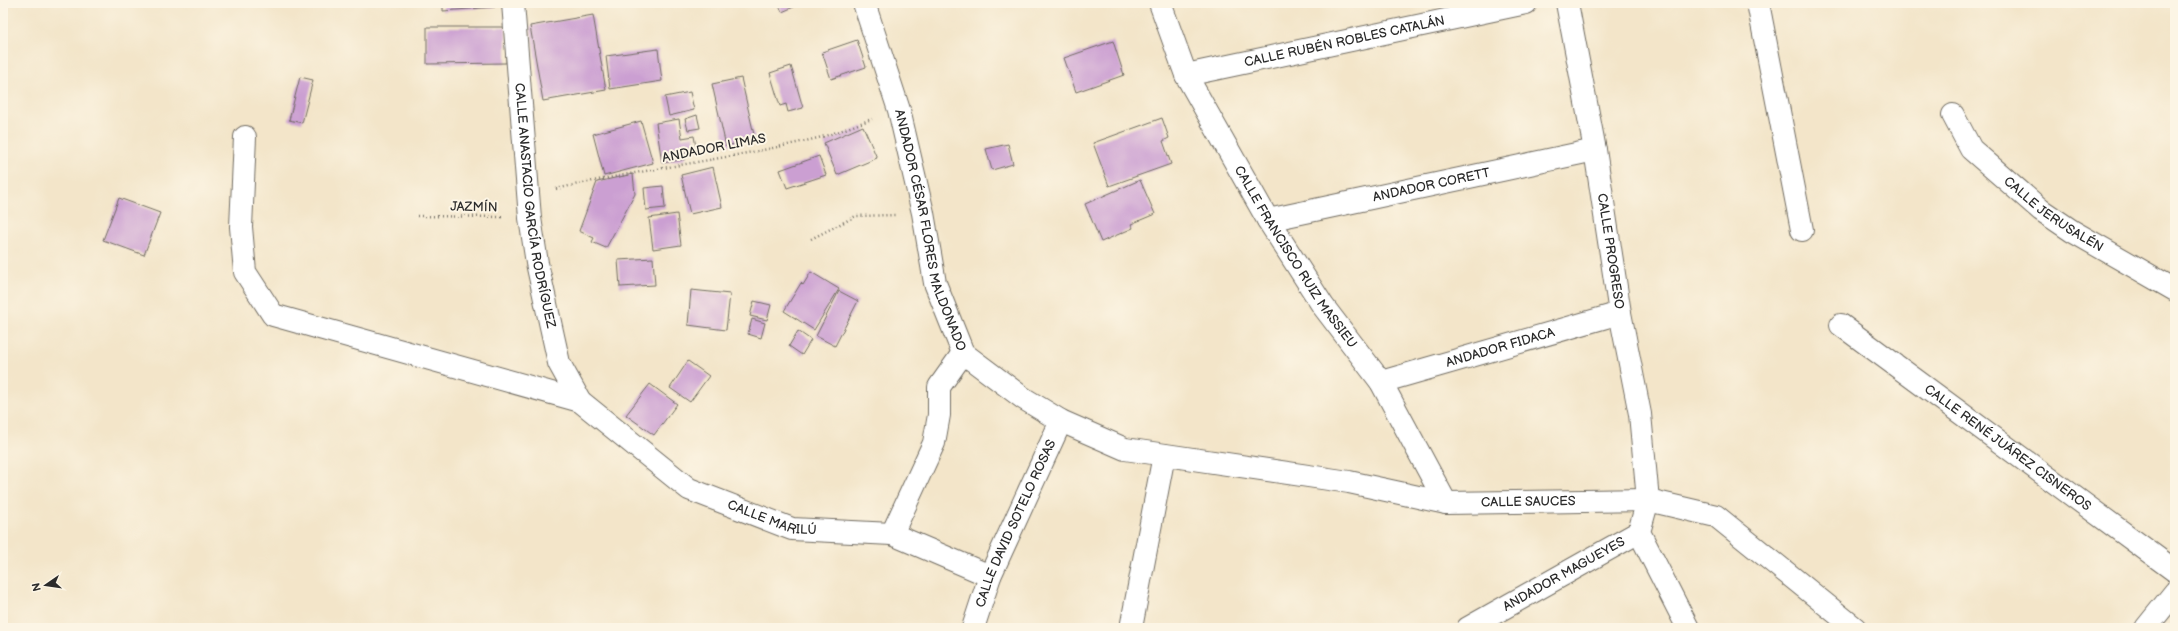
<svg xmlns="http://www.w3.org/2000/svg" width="2178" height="631" font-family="'Balsamiq Sans',sans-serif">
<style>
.building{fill:#cb9fd2}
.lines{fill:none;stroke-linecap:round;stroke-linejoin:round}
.minor-casing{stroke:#716c62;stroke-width:24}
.path{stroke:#716c62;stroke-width:2.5;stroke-dasharray:1 3;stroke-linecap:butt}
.minor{stroke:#fff;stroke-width:22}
.labels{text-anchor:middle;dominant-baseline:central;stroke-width:4;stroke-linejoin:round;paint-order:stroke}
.street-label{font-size:13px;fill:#2b2b2b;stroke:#fcf5e5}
</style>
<rect width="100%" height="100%" fill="#fcf5e5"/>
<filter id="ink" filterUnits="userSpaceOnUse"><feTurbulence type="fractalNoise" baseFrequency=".025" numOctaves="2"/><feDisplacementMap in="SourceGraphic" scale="8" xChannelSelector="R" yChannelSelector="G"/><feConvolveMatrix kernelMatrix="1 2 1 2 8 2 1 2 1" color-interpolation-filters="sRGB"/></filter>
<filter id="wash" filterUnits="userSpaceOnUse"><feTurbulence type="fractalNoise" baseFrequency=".012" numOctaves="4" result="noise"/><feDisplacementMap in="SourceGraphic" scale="16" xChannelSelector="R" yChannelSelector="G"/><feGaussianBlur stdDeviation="0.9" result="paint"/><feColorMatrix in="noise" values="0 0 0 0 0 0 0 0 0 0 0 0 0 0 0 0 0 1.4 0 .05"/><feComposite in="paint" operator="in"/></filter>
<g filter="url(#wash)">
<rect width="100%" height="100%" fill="#f3e5c9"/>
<g id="blocks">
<g class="building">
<path d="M443,3H495V7L443,11Z"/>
<path d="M778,3H803L782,12Z"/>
<path d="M593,15L606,90L543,101L530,26Z"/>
<path d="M427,27H506V63L427,64Z"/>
<path d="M857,40L866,67L831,79L822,52Z"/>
<path d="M1113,41L1124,75L1076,92L1064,58Z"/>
<path d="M658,49L662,81L610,89L606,56Z"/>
<path d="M791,66L803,108L788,112L786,104L780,106L770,73Z"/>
<path d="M300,77L313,80L302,123L289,120Z"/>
<path d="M741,78L755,139L726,146L712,84Z"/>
<path d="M690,92L694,110L669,116L665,97Z"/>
<path d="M697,115L700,128L688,130L685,119Z"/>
<path d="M1162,118L1169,138L1163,141L1171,164L1109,186L1093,143Z"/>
<path d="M679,119L682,138L694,136L696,147L684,149L686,159L662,163L656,123Z"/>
<path d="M641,121L653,163L604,176L593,134Z"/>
<path d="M863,126L877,158L837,175L824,143Z"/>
<path d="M1008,144L1013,164L992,170L986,149Z"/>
<path d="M819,156L826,175L787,188L780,170Z"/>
<path d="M713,167L722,207L690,214L681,175Z"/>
<path d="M633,174L635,194L606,248L592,242L594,238L579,231L597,182Z"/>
<path d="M1140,180L1155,214L1131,224L1133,228L1101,242L1085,204Z"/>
<path d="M663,186L665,208L646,210L644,188Z"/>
<path d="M119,198L160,213L144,255L103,240Z"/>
<path d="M677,214L681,245L653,249L649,218Z"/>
<path d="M653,258L655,285L620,287L618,260Z"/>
<path d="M811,272L839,289L814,330L784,311L801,283L803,285Z"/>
<path d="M691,290L730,294L726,330L688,325Z"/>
<path d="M839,291L858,301L835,346L816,336Z"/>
<path d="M754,301L771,305L767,320L750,316Z"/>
<path d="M752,319L765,323L761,338L748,334Z"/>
<path d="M798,331L811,340L802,355L789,346Z"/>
<path d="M688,361L709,376L690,402L670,388Z"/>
<path d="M650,384L677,404L654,435L626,415Z"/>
</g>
</g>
</g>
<g filter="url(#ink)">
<use href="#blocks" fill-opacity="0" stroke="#716c62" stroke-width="1"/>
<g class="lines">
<defs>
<g id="minor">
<path id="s1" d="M513,3L530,218L537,263L559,363L580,401"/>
<path id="s2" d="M864,3L899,110L923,213L935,283L963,353L1023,398L1061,421L1125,449L1349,482L1446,503L1648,500L1716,516L1855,628"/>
<path id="s3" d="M1160,3L1186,75L1268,220L1323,306L1381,382L1446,503"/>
<path id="s4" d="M1567,3L1595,150L1620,313L1640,414L1648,500L1639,532L1688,628"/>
<path d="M1758,3L1802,230"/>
<path id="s5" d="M1186,75L1526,3"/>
<path id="s6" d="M1953,115L1971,149L2041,210L2072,231L2175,290"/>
<path id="s7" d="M245,137L241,227L245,272L273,315L580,401L689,489L792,529L892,534L990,576"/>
<path id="s8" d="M1268,220L1595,150"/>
<path id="s9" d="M1841,325L2175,571"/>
<path id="s10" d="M1381,382L1620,313"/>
<path d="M892,534L934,443L939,415V387L963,353"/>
<path id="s11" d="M973,628L990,576L1061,421"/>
<path d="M1131,628L1164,455"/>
<path id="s12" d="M1468,628L1639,532"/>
<path d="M2146,628L2175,592"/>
</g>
</defs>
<use href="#minor" class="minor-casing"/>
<g class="path">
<path d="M613,3L629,7L652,3"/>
<path d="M541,6L552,3"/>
<path d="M556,189C642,169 731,159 818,138C836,133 855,125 872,119"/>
<path d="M417,216L504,217"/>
<path d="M811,239L856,216L896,215"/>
</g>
<use href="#minor" class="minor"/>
</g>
</g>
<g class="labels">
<g class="street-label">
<text stroke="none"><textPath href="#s5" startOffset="162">CALLE RUBÉN ROBLES CATALÁN</textPath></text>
<text transform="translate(714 148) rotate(-11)">ANDADOR LIMAS</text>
<text stroke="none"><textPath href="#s8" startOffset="167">ANDADOR CORETT</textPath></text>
<text stroke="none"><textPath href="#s1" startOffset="204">CALLE ANASTACIO GARCÍA RODRÍGUEZ</textPath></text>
<text transform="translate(474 207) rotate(1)">JAZMÍN</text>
<text stroke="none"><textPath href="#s6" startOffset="144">CALLE JERUSALÉN</textPath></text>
<text stroke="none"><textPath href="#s2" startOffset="237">ANDADOR CÉSAR FLORES MALDONADO</textPath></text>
<text stroke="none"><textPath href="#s4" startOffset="252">CALLE PROGRESO</textPath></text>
<text stroke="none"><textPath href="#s3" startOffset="289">CALLE FRANCISCO RUIZ MASSIEU</textPath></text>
<text stroke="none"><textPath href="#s10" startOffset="124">ANDADOR FIDACA</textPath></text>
<text stroke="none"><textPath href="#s9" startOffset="207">CALLE RENÉ JUÁREZ CISNEROS</textPath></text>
<text stroke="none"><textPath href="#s2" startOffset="962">CALLE SAUCES</textPath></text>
<text stroke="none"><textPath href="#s7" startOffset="734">CALLE MARILÚ</textPath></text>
<text stroke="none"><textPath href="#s11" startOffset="113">CALLE DAVID SOTELO ROSAS</textPath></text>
<text stroke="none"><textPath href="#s12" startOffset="110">ANDADOR MAGUEYES</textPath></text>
</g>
</g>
<rect width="2178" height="631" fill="none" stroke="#fcf5e5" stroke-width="16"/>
<g transform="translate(46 585) rotate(257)" stroke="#fcf5e5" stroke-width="3" paint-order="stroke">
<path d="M0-3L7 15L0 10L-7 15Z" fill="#2b2b2b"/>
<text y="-6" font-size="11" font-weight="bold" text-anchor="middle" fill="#2b2b2b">N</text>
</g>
</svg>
